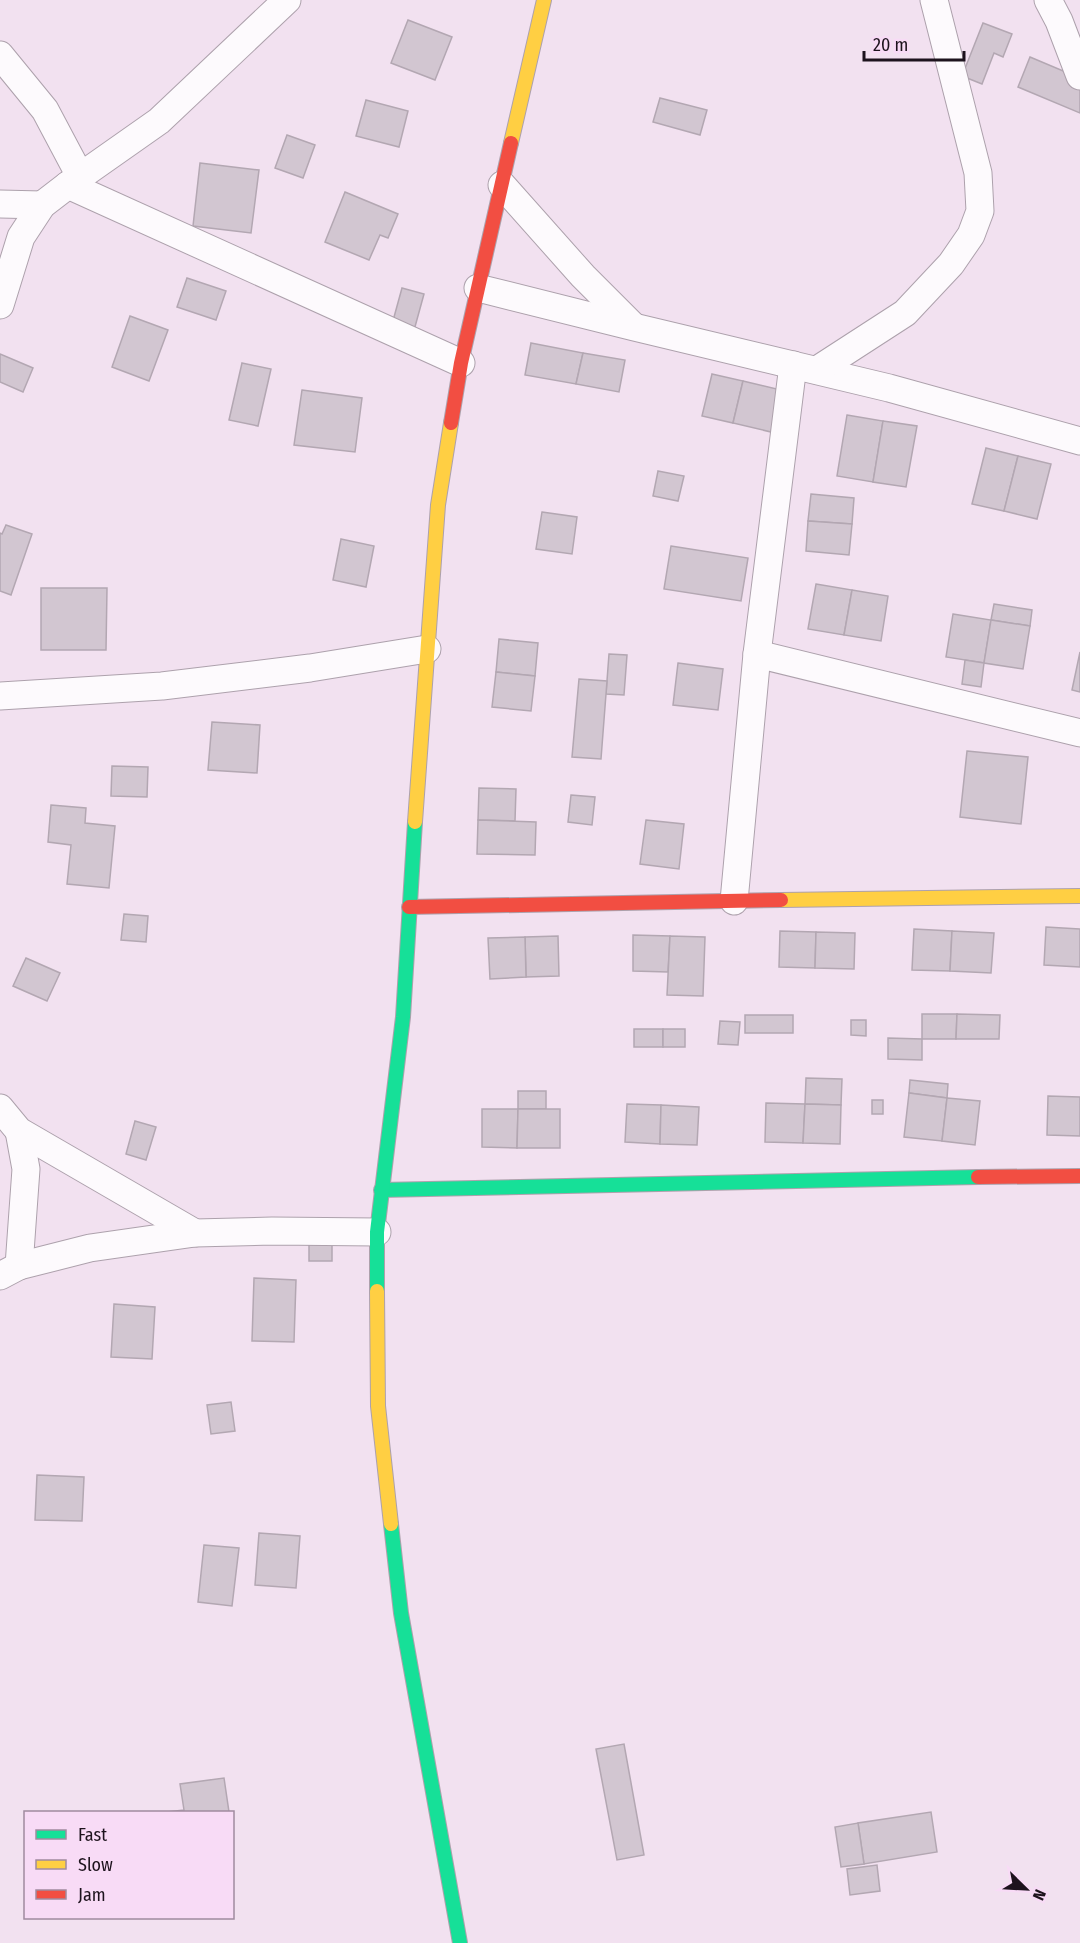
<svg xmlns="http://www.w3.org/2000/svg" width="1080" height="1943" font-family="'Fira Sans Condensed',sans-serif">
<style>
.building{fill:#d2c6d1;stroke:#b3a7b2;stroke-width:1.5}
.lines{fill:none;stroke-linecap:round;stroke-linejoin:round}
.street-casing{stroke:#ada1ac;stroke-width:29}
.fast-casing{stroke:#ada1ac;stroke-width:16}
.slow-casing{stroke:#ada1ac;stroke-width:16}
.jam-casing{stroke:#ada1ac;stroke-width:16}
.street{stroke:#fdfafd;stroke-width:27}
.fast{stroke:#16e098;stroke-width:14}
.slow{stroke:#ffcf43;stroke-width:14}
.jam{stroke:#f24e42;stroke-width:14}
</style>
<rect width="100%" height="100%" fill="#f2e1f0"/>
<g class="building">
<path d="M408,20L452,37L435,80L391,63Z"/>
<path d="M983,23L1012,34L1003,57L994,53L982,84L962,76Z"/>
<path d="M1030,57L1080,78V113L1018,87Z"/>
<path d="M660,98L707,110L700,135L653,122Z"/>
<path d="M366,100L408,111L399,147L356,136Z"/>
<path d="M287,135L315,145L303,178L275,168Z"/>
<path d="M200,163L259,170L251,233L193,226Z"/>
<path d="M345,192L398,214L388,238L380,235L369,260L325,242Z"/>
<path d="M187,278L226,291L216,320L177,307Z"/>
<path d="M402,288L424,294L413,334L391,328Z"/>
<path d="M130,316L168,330L149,381L112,367Z"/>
<path d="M531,343L583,353L576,384L525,375Z"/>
<path d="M583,353L625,360L619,392L576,384Z"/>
<path d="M0,354L33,368L23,392L0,382Z"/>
<path d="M242,363L271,369L258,426L229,420Z"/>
<path d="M712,374L743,381L733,423L702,416Z"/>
<path d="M743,381L781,390L771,432L733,423Z"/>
<path d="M302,390L362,398L355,452L294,445Z"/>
<path d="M847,415L883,421L873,482L837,476Z"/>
<path d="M883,421L917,426L906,487L873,482Z"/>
<path d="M986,448L1018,456L1004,511L972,504Z"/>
<path d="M1018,456L1051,464L1037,519L1004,511Z"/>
<path d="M658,471L684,476L678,501L653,496Z"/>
<path d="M811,494L854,498L852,524L808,521Z"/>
<path d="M542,512L577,517L572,554L536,549Z"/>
<path d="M808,521L852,524L849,555L806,551Z"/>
<path d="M6,525L32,534L11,595L0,591V533L2,534Z"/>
<path d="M341,539L374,546L366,587L333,580Z"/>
<path d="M671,546L748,558L741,601L664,589Z"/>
<path d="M816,584L852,590L844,635L808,629Z"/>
<path d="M41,588H107L106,650H41Z"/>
<path d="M852,590L888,596L881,641L844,635Z"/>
<path d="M994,604L1032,610L1030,626L991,620Z"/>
<path d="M953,614L991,620L984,663L946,657Z"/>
<path d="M991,620L1030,626L1023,669L984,663Z"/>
<path d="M499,639L538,643L535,676L496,672Z"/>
<path d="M1080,652V692L1072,690Z"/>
<path d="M609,654L627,655L624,695L606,694Z"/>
<path d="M965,660L984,663L981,687L962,684Z"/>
<path d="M678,663L723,669L718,710L673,705Z"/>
<path d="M496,672L535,676L531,711L492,707Z"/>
<path d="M579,679L607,681L601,759L572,757Z"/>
<path d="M212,722L260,725L257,773L208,770Z"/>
<path d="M967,751L1028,757L1021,824L960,817Z"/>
<path d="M112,766L148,767L147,797L111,796Z"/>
<path d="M479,788L516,789L515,821L478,820Z"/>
<path d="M571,795L595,797L592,825L568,822Z"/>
<path d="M51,805L86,808L85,823L115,826L109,888L67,884L71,845L48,842Z"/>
<path d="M478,820L536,822L535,855L477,854Z"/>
<path d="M646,820L684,824L679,869L640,864Z"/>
<path d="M124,914L148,916L146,942L121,940Z"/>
<path d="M1046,927L1080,929V967L1044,965Z"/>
<path d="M914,929L952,931L950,971L912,970Z"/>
<path d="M780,931L816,932L815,968L779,967Z"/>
<path d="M952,931L994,933L991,973L950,971Z"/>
<path d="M816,932L855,933L854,969L815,968Z"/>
<path d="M633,935L670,936L668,972L633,971Z"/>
<path d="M558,936L559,976L526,977L525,937Z"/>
<path d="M670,936L705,937L703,996L667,995Z"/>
<path d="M525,937L526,977L490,979L488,938Z"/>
<path d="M26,958L60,973L47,1001L13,986Z"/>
<path d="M922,1014H957L956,1039H922Z"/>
<path d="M957,1014L1000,1015L999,1039H956Z"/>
<rect x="745" y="1015" width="48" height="18"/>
<path d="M851,1020H866V1036L851,1035Z"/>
<path d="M720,1021L740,1022L738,1045L718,1044Z"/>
<rect x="634" y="1029" width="29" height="18"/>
<rect x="663" y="1029" width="22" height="18"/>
<path d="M888,1038L922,1039V1060L888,1059Z"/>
<path d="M806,1078L842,1079L841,1105L805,1104Z"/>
<path d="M910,1080L948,1084L947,1098L909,1093Z"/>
<rect x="518" y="1091" width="28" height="18"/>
<path d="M909,1093L947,1098L942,1141L904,1137Z"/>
<path d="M1048,1096L1080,1097V1136L1047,1135Z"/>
<path d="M947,1098L980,1101L975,1145L942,1141Z"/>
<rect x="872" y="1100" width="11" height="14"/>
<path d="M766,1103L805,1104L803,1143L765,1142Z"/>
<path d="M627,1104L661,1105L660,1144L625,1142Z"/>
<path d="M805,1104L841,1105L840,1144L803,1143Z"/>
<path d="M661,1105L699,1107L697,1145L660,1144Z"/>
<path d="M482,1109H518L517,1148L482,1147Z"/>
<path d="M518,1109H560V1148H517Z"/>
<path d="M135,1121L156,1127L146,1160L126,1154Z"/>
<rect x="309" y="1242" width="23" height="19"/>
<path d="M254,1278L296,1280L294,1342L252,1341Z"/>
<path d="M114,1304L155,1307L152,1359L111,1357Z"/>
<path d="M231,1402L235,1431L211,1434L207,1405Z"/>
<path d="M37,1475L84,1477L82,1521L35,1520Z"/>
<path d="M259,1533L300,1536L296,1588L255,1585Z"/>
<path d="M204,1545L239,1548L232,1606L198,1602Z"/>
<path d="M624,1744L644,1855L617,1860L596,1749Z"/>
<path d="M224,1778L229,1812H167L184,1810L180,1784Z"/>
<path d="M931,1812L937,1852L864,1864L858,1823Z"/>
<path d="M858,1823L864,1864L841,1867L835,1827Z"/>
<path d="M877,1865L880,1891L850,1895L847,1869Z"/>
</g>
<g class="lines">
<defs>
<g id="street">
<path d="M1048,0L1059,21L1080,76"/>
<path d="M0,55L45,110L80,176"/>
<path d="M68,185L461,363"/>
<path d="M502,185L583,276L633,326"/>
<path d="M0,204L42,205"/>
<path d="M478,288L634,327L889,388L1080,441"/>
<path d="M0,305L21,237L42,205L68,185L159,121L287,0"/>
<path d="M817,370L905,313L951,264L971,235L980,211L978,173L934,0"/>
<path d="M757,654L1080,733"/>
<path d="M0,696L162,686L310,668L427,649"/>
<path d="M734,901L757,654L793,365"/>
<path d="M0,1108L19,1131L195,1233"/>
<path d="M19,1131L26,1169L19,1266"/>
<path d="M0,1276L19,1266L90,1248L195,1233L272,1231L377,1232"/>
</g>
<g id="fast">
<path d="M381,1190L978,1177"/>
<path d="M377,1291V1232L403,1017L415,822"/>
<path d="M391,1524L401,1613L460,1943"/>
</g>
<g id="slow">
<path d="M511,143L544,0"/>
<path d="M415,822L438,505L451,423"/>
<path d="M781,900L1080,896"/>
<path d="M377,1291L378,1406L391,1524"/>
</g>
<g id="jam">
<path d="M451,423L461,363L511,143"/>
<path d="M409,907L781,900"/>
<path d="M978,1177L1080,1176"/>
</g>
</defs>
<use href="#street" class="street-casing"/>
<use href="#fast" class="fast-casing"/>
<use href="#slow" class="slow-casing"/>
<use href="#jam" class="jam-casing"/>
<use href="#street" class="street"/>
<use href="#fast" class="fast"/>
<use href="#slow" class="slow"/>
<use href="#jam" class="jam"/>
</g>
<rect x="24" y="1811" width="210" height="108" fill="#f8dbf6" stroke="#a08b9f" stroke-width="1.5"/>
<rect x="36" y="1830" width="30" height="9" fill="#16e098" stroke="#a08b9f" stroke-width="1.5"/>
<text x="78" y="1841" font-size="18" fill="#1d131d">Fast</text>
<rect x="36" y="1860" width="30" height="9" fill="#ffcf43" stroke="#a08b9f" stroke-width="1.5"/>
<text x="78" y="1871" font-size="18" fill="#1d131d">Slow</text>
<rect x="36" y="1890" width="30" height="9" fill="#f24e42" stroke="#a08b9f" stroke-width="1.5"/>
<text x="78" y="1901" font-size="18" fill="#1d131d">Jam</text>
<g transform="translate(1026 1889) rotate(114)" stroke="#f8dbf6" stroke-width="4.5" paint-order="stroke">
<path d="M0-4.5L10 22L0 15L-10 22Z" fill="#1d131d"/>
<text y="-9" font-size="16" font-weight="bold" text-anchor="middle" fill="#1d131d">N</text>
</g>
<path d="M864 51v9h100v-9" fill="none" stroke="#1d131d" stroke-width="3"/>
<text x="873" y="51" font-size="18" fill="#1d131d" stroke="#f8dbf6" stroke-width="4.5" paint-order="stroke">20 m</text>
</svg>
